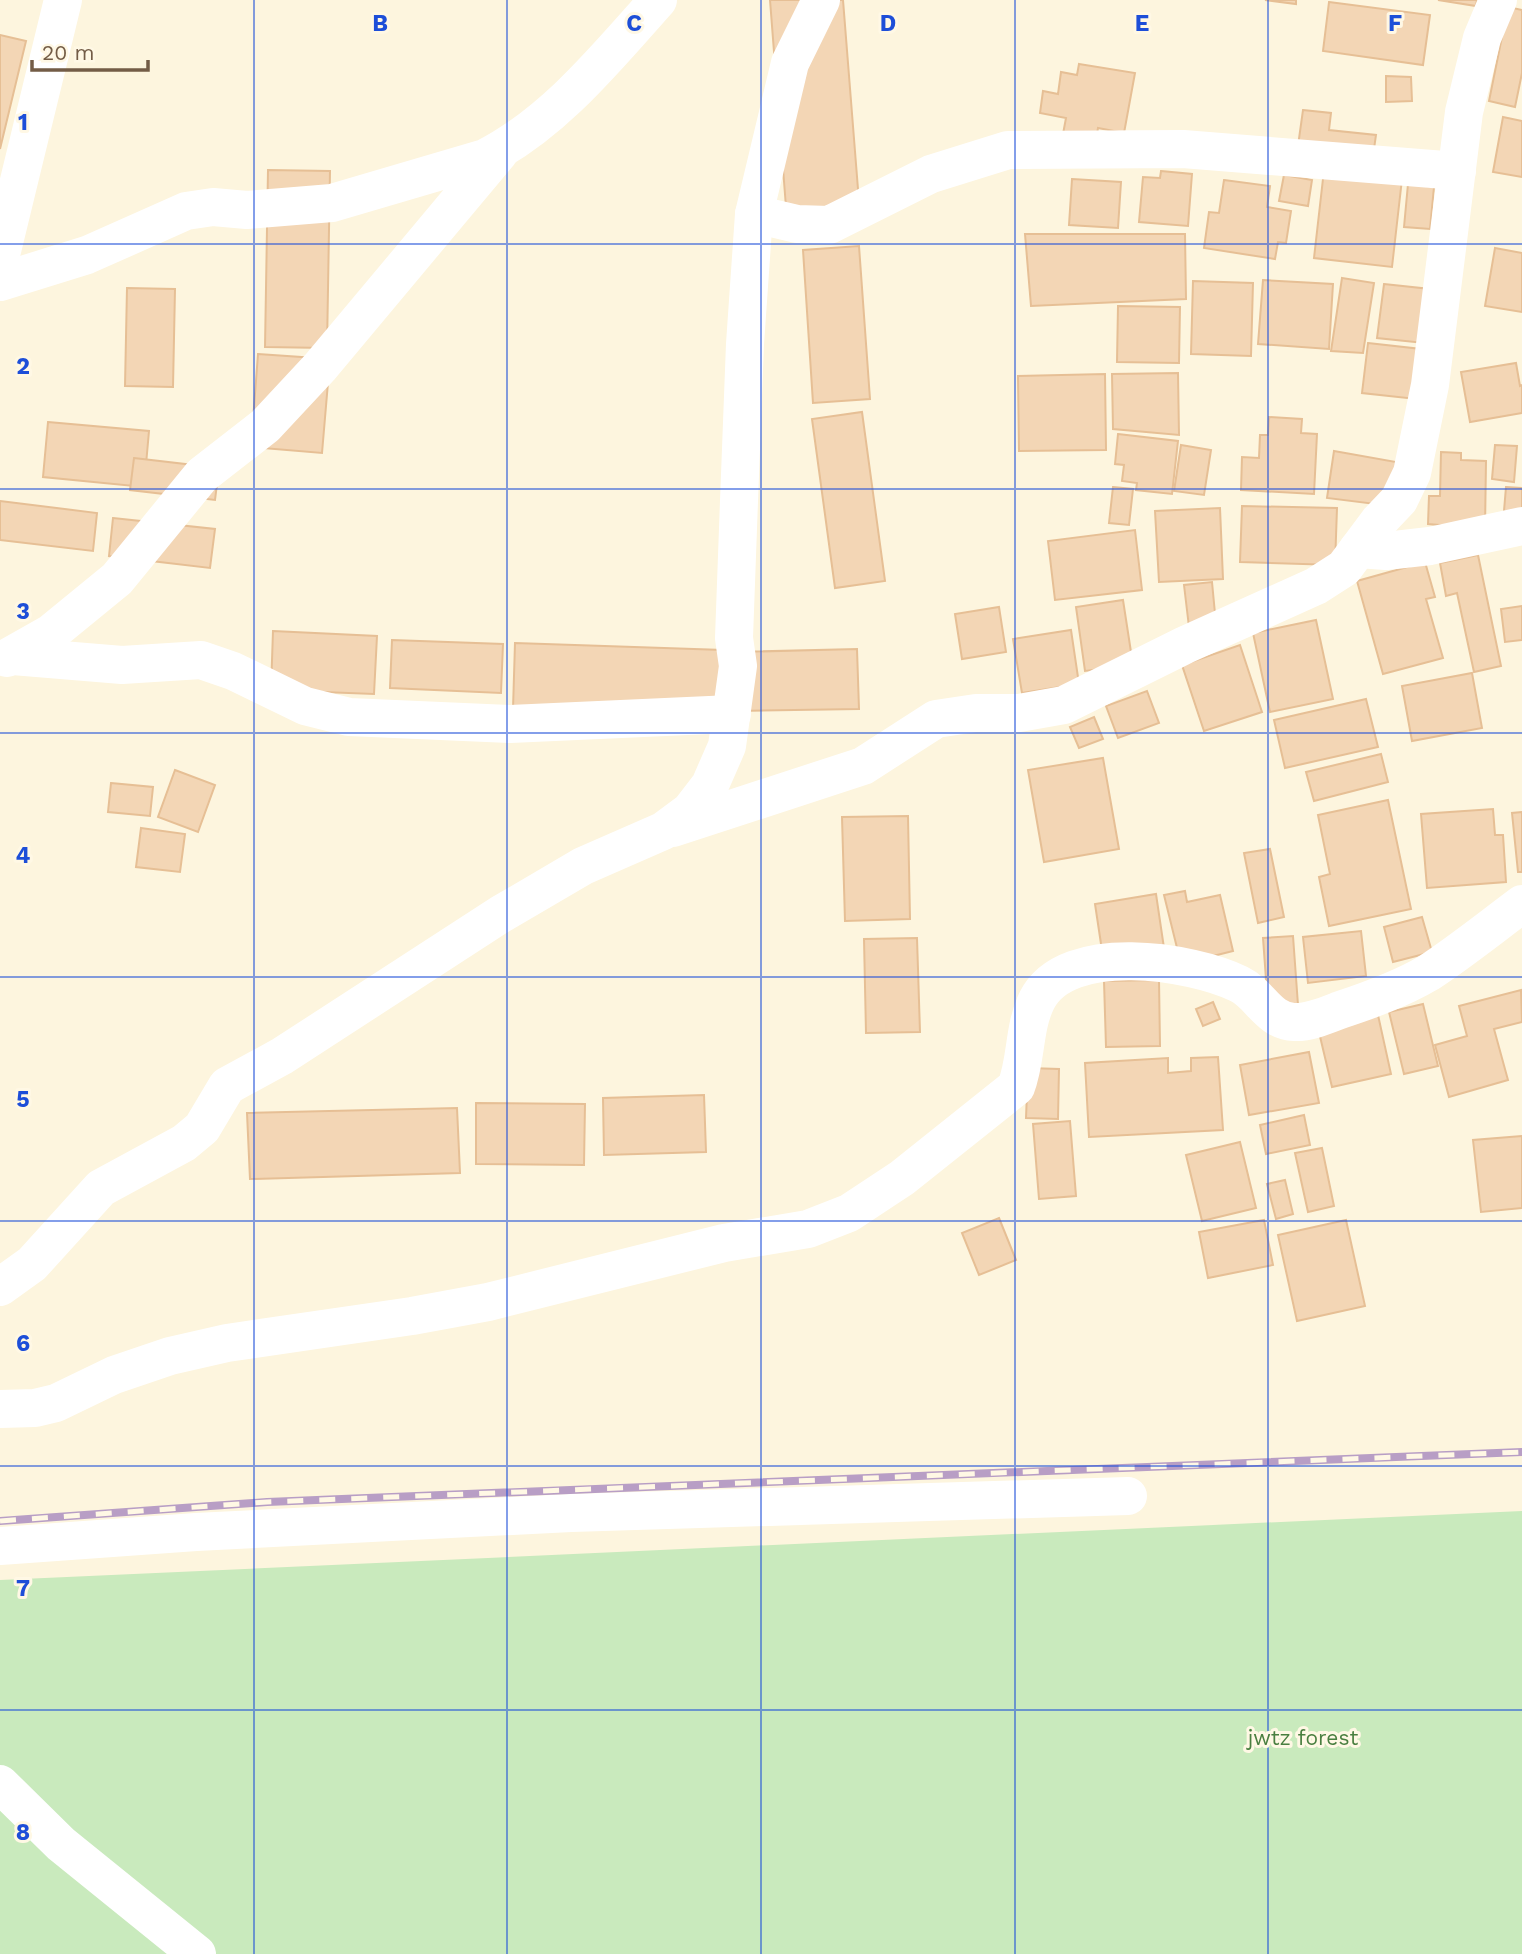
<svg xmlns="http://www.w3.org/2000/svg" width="1522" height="1954" font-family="'Work Sans',sans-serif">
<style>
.green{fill:#c9eabd}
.building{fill:#f3d6b5;stroke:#e6bf95;stroke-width:2}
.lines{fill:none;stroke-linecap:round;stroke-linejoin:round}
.minor{stroke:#fff;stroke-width:38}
.rail-casing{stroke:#b89ec5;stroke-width:8}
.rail{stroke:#fff8e5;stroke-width:5;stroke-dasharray:16;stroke-linecap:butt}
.grid{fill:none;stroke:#1d4ed8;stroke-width:2;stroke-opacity:0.55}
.labels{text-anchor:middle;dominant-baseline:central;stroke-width:6;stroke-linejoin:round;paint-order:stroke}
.park-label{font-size:21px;fill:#4a7f40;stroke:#fff8e5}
.grid-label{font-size:23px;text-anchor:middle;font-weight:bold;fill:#1d4ed8;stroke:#fff8e5;stroke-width:6;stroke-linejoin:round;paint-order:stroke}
</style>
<rect width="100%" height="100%" fill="#fdf5de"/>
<path class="green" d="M1522,1511V1954H0V1580Z"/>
<g class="building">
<path d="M770,0H843L861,227L788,233Z"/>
<path d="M1265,0H1296V4Z"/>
<path d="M1438,0H1477L1476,6Z"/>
<path d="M1329,2L1430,15L1423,65L1323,51Z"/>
<path d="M1508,7L1522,10V73L1515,107L1489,101Z"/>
<path d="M0,35L26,41L0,149Z"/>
<path d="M1079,64L1135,73L1124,133L1098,128L1096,140L1063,134L1066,118L1040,113L1043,91L1058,94L1061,72L1077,75Z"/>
<path d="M1386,76L1411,77L1412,101L1386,102Z"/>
<path d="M1303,110L1331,113L1329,130L1376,135L1372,163L1297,153Z"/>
<path d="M1503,117L1522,121V177L1493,172Z"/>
<path d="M268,170L330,171L327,348L265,347Z"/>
<path d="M1324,170L1402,179L1392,267L1314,258Z"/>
<path d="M1161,171L1192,174L1188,226L1139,222L1143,177L1160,178Z"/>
<path d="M1284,175L1312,180L1308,206L1279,201Z"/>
<path d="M1072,179L1121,182L1118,228L1069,225Z"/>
<path d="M1224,180L1270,186L1267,207L1291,211L1286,243L1278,242L1275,259L1204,248L1209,212L1219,213Z"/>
<path d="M1408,184L1434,187L1430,229L1404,227Z"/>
<path d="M1025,234H1185L1186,299L1031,306Z"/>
<path d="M859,246L870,399L813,403L803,250Z"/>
<path d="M1495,248L1522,253V312L1485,306Z"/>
<path d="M1342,278L1374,283L1363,353L1331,351Z"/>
<path d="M1263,280L1333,284L1329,349L1258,344Z"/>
<path d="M1193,281L1253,283L1251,356L1191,354Z"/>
<path d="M1384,284L1430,289L1424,343L1377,338Z"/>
<path d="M127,288L175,289L173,387L125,386Z"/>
<path d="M1118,306L1180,307L1179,363L1117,362Z"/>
<path d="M1368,343L1421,349L1416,399L1362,393Z"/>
<path d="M258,354L330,359L322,453L251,447Z"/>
<path d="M1516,363L1520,386L1522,385V413L1470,422L1461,372Z"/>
<path d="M1178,373L1179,435L1113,429L1112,374Z"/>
<path d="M1105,374L1106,450L1019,451L1018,376Z"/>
<path d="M862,412L885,581L835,588L812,419Z"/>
<path d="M1269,417L1302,419L1301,433L1317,434L1314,494L1241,490L1242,457L1259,458L1260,435H1268Z"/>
<path d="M48,422L149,431L144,487L43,477Z"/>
<path d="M1118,434L1178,441L1172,494L1136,490L1137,483L1122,481L1124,465L1115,464Z"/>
<path d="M1181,445L1211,450L1204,495L1174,491Z"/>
<path d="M1495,445L1517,446L1514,482L1492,479Z"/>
<path d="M1334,451L1396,462L1391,506L1327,498Z"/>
<path d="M1441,452L1461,453V460L1486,461L1485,529L1428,524L1429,496H1440Z"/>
<path d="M134,458L219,468L215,500L130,490Z"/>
<path d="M1113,487L1133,489L1129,525L1109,523Z"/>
<path d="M1506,487L1522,488V513L1504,511Z"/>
<path d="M0,501L97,513L93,551L0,540Z"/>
<path d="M1242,506L1337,508L1335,565L1240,562Z"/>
<path d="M1220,508L1223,579L1159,582L1155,511Z"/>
<path d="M113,518L215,529L210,568L109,556Z"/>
<path d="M1135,530L1142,590L1055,600L1048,541Z"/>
<path d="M1478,555L1501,666L1474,672L1457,593L1446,596L1440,563Z"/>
<path d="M1425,562L1435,597L1426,599L1443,658L1383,674L1357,581Z"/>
<path d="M1212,582L1216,624L1189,627L1184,585Z"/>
<path d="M1123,600L1133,665L1085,671L1076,607Z"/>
<path d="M1522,606V640L1505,642L1501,609Z"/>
<path d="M999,607L1006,652L962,659L955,614Z"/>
<path d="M1316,620L1333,699L1270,712L1253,633Z"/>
<path d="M1071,630L1079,684L1022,693L1013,639Z"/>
<path d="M273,631L377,636L374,694L271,690Z"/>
<path d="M392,640L503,644L501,693L390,688Z"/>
<path d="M515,643L723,650L721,716L513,709Z"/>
<path d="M1240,645L1262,712L1204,731L1182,665Z"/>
<path d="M857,649L859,709L738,711L737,652Z"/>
<path d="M1472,673L1482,728L1412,741L1402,686Z"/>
<path d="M1147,691L1159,723L1118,738L1106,706Z"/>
<path d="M1366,699L1378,747L1285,768L1274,720Z"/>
<path d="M1094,717L1103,739L1079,748L1070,727Z"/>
<path d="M1381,754L1388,782L1314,801L1306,772Z"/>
<path d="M1103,758L1119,849L1044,862L1028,770Z"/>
<path d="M175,770L215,785L198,832L158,817Z"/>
<path d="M111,783L153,787L150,816L108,812Z"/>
<path d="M1388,800L1411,909L1329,926L1319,877L1330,874L1318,815Z"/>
<path d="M1493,809L1495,835H1503L1506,882L1427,888L1421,814Z"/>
<path d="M1522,812V872H1518L1512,813Z"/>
<path d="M908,816L910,919L845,921L842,817Z"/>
<path d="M141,828L185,834L180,872L136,867Z"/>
<path d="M1270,849L1284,917L1258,923L1244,853Z"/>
<path d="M1185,891L1187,902L1220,895L1233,951L1181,964L1164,895Z"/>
<path d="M1156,894L1164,948L1103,957L1095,904Z"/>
<path d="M1422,917L1432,952L1393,962L1384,927Z"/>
<path d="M1361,931L1366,976L1308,983L1303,937Z"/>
<path d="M1293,936L1298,1005L1268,1007L1263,938Z"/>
<path d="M917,938L920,1032L866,1033L864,939Z"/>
<path d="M1159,980L1160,1046L1106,1047L1104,981Z"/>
<path d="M1521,990L1522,1022L1494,1029L1508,1080L1449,1097L1435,1045L1467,1036L1459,1006Z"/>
<path d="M1213,1002L1220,1019L1203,1026L1196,1009Z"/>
<path d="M1423,1004L1438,1066L1404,1074L1389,1012Z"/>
<path d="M1378,1015L1391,1074L1332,1087L1318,1028Z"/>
<path d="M1309,1052L1319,1103L1249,1115L1240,1065Z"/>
<path d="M1218,1057L1223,1130L1089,1137L1085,1063L1168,1058V1073L1191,1071V1058Z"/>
<path d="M1028,1068L1059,1069L1058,1119L1026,1118Z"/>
<path d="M704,1095L706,1152L604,1155L603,1098Z"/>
<path d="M476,1103L585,1104L584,1165L476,1164Z"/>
<path d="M457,1108L460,1173L250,1179L247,1113Z"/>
<path d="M1304,1115L1310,1145L1266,1154L1260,1125Z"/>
<path d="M1070,1121L1076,1196L1039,1199L1033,1124Z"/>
<path d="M1522,1136V1208L1481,1212L1473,1140Z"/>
<path d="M1240,1142L1256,1208L1202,1221L1186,1155Z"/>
<path d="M1322,1148L1334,1206L1308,1212L1295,1153Z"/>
<path d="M1285,1180L1293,1214L1276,1219L1267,1184Z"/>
<path d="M999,1218L1016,1260L979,1275L962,1233Z"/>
<path d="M1264,1220L1273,1265L1208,1278L1199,1232Z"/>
<path d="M1346,1220L1365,1306L1297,1321L1278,1235Z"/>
</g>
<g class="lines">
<g class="minor">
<path d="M754,214L797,224L829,225L931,174L1008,150L1183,149L1457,171"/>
<path d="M0,259L63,0"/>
<path d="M0,282L87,255L186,211L213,207L247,210L332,203L485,158C554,123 607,57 658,0"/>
<path d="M1358,549L1386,551L1430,546L1522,526"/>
<path d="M13,656L122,665L201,660L233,671L305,706L349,717L510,724L732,714"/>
<path d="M7,658L51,633L117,579L202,475L265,426L320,367L499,153"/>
<path d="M673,828L863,766L936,719L976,713H1019L1064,705L1185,645L1316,586L1344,568L1379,521L1399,500L1412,473L1430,385L1464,112L1482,38L1498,0"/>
<path d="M0,1287L32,1264L101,1188L184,1143L202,1128L227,1086L282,1056L501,914L583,866L663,831L690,811L710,785L727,746L738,666L734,638L739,501L745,344L754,214L790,63L821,0"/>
<path d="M0,1409L35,1408L56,1403L114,1375L170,1356L227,1343L412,1316L488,1302L724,1243L808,1229L849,1213L902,1178L1016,1087C1027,1059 1023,1028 1037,1000C1067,941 1192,961 1239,984C1260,994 1268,1021 1294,1022C1308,1023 1327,1015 1340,1010C1370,1000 1401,989 1428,973C1460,952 1491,927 1522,904"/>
<path d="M0,1546L196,1532L571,1513L1128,1496"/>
<path d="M0,1784L61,1844L197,1954"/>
</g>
<defs>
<path id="rail" d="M0,1521L267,1502L1522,1452"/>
</defs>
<use href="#rail" class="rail-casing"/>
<use href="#rail" class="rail"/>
</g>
<path class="grid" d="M254,0V1954M507,0V1954M761,0V1954M1015,0V1954M1268,0V1954M0,244H1522M0,489H1522M0,733H1522M0,977H1522M0,1221H1522M0,1466H1522M0,1710H1522"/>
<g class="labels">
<g class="park-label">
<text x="1303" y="1737">jwtz forest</text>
</g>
</g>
<g class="grid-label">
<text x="380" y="31">B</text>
<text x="634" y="31">C</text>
<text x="888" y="31">D</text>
<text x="1142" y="31">E</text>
<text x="1395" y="31">F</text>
<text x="23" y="130">1</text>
<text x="23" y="374">2</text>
<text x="23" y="619">3</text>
<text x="23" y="863">4</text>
<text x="23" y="1107">5</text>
<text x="23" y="1351">6</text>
<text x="23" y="1596">7</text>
<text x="23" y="1840">8</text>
</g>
<path d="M32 60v10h116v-10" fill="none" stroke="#735c46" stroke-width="3.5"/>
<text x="42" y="60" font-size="21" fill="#735c46" stroke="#fff8e5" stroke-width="5" paint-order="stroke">20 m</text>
</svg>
